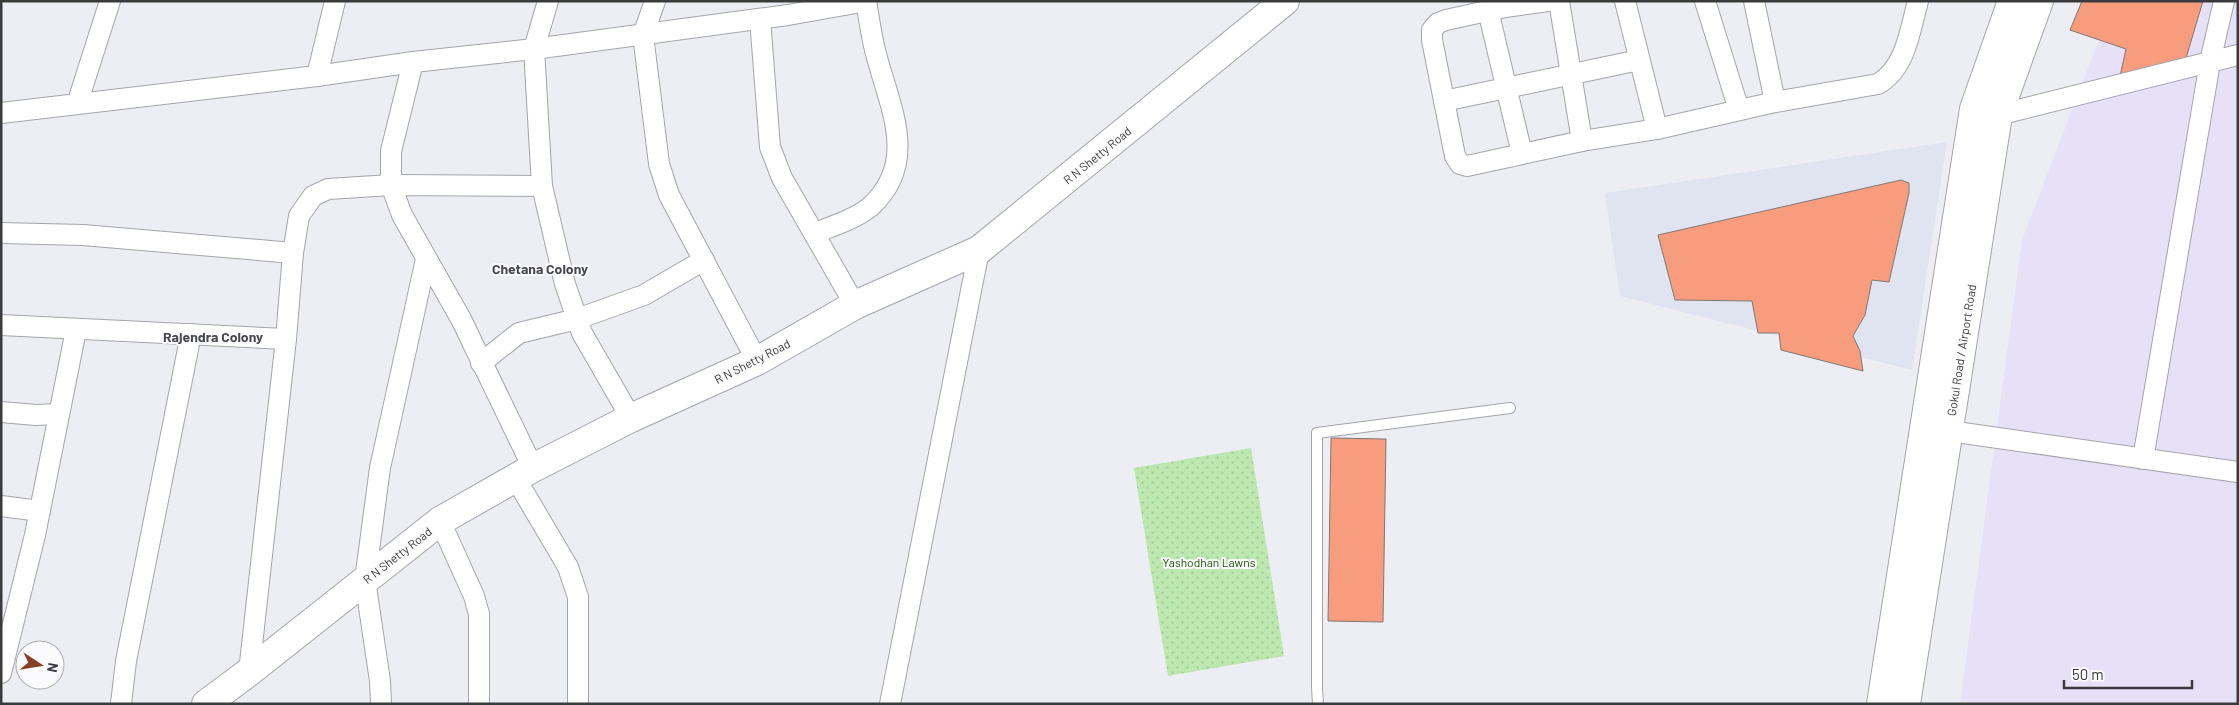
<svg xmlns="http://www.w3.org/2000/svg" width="2239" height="705" font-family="Barlow,sans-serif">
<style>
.built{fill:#e0e4f1}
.industrial{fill:#e6e1f7}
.garden{fill:url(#garden-dots)}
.building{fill:#f79d7d;stroke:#7e7876}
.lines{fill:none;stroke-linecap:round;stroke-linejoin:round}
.lane-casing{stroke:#a4a5ab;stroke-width:12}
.street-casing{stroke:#a4a5ab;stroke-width:22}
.secondary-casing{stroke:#a4a5ab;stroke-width:30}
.lane{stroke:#fff;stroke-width:10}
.street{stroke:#fff;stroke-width:20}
.secondary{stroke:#fff;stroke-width:28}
.labels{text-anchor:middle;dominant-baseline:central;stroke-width:4;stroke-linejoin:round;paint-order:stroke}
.street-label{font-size:12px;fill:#3a3b3d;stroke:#fbfbfe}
.park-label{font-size:12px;fill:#1c5001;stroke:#fbfbfe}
.neighbourhood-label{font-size:14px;font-weight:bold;fill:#47484d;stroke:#fbfbfe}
</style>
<defs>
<pattern id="garden-dots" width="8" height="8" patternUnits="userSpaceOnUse" patternTransform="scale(1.25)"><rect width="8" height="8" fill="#bce7ae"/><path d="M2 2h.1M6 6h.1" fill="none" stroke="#a2c797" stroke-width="1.8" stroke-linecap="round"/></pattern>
</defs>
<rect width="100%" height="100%" fill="#eceef4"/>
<path class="built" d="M1947,142L1912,370L1620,296L1605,193Z"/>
<path class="industrial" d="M2114,1H2238V704H1960L2022,240Z"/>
<path class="garden" d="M1251,448L1284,656L1168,676L1134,468Z"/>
<g class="building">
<path d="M2082,1H2203L2184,65L2120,76L2126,49L2070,30Z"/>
<path d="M1901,180L1909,183V193L1889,282L1872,280L1865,315L1853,336L1860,351L1863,371L1781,350L1779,333H1758L1752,301L1675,300L1658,235Z"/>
<path d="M1331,438L1386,439L1383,622L1328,621Z"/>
</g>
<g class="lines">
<defs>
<path id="lane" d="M1318,704L1317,687V433L1510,408"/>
<g id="street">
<path d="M548,1L534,49L542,186L565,284L582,333L631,418"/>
<path d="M655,1L643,35L659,164L669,195L757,361"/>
<path d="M1548,1L1505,7L1446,20L1438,23L1432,30V40L1455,156L1460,164L1467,166L1582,141L1657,129L1775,102L1878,84C1906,68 1910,30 1918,1"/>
<path d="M1559,1L1582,141"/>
<path d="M1625,1L1657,129"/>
<path d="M1705,1L1739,110"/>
<path d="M1754,1L1775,102"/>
<path d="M1488,10L1522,154"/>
<path d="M760,19L770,147L782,178L855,305"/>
<path d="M413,62L391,151V185L402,215L461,319L533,468"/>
<path d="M317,76L335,1"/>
<path d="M1444,101L1639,60"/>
<path d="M77,104L110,1"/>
<path d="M1,113L317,76L413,62L534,49L788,15L867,1"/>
<path d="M1998,115L2238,55"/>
<path d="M1,233L83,235L293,253"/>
<path d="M815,233C833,226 855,219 870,207C921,161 888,104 875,50C871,34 869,18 866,1"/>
<path d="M1,325L286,339"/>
<path d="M481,363L519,333L577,319L644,295L704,260"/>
<path d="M1,412L36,415L58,414"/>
<path d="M1935,429L2238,472"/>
<path d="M2143,459L2210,62L2224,1"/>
<path d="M516,479L568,567L578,597V704"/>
<path d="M1,506L40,511"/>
<path d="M440,521L474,596L479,614V704"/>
<path d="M249,672L286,339L293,253L299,216L313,196L328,189L391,185L542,186"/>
<path d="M1,673L35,535L76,330"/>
<path d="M121,704L126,661L191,334"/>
<path d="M381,704L380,681L365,580L380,468L426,259"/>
<path d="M890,704L979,250"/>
</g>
<g id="secondary">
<path d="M206,704L249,672L440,521L533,468L631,418L757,361L855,305L979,250L1285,1"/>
<path d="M1881,704L1974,109L2012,1"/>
<path d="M1906,704L1998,115L2039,1"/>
</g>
</defs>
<use href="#lane" class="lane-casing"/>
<use href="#street" class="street-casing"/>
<use href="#secondary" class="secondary-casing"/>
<use href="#lane" class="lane"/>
<use href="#street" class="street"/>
<use href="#secondary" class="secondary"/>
</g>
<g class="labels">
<g class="street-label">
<text transform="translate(1097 155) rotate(-39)">R N Shetty Road</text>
<text transform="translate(1961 350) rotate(-81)">Gokul Road / Airport Road</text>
<text transform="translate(752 361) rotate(-27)">R N Shetty Road</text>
<text transform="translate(397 555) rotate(-38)">R N Shetty Road</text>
</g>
<g class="park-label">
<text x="1209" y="562">Yashodhan Lawns</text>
</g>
<g class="neighbourhood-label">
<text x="540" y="268">Chetana Colony</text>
<text x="213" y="336">Rajendra Colony</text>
</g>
</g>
<rect width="2239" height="705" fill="none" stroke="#3a3b3d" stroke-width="5"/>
<g transform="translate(40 665) rotate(102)"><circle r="24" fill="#fbfbfe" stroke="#aeaeb1"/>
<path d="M0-4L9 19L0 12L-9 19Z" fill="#883f22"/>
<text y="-8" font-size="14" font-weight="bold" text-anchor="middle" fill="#3a3b3d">N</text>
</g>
<path d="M2064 680v8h128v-8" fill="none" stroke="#3a3b3d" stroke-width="2.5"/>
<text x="2072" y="680" font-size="15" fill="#3a3b3d" stroke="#fbfbfe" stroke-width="4" paint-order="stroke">50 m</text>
</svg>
